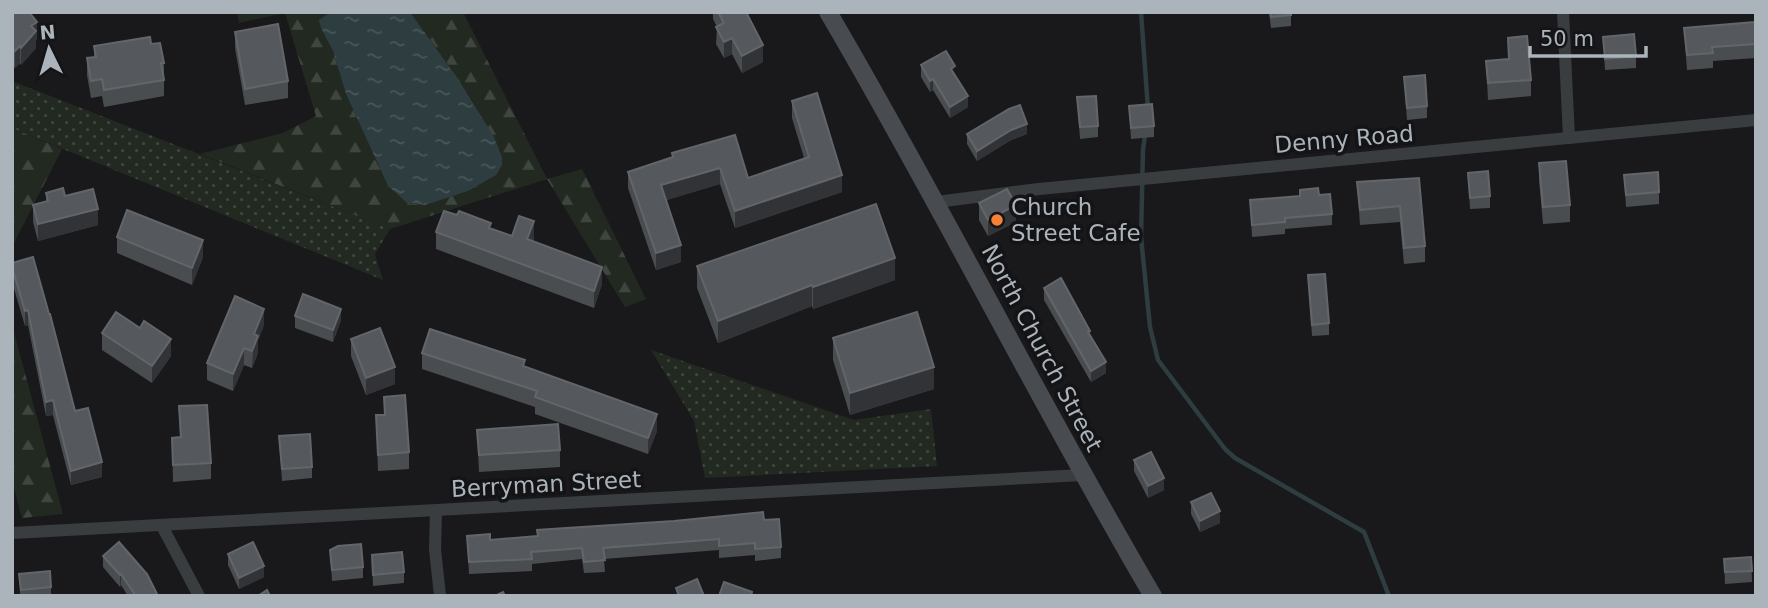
<svg xmlns="http://www.w3.org/2000/svg" width="1768" height="608" font-family="'DejaVu Sans',sans-serif">
<style>
.grass{fill:url(#grass-dots)}
.forest{fill:url(#forest-firs)}
.water{fill:url(#water-ripples)}
.lines{fill:none;stroke-linecap:round;stroke-linejoin:round}
.stream{stroke:#2e3d40;stroke-width:4.5}
.minor{stroke:#3a3d40;stroke-width:12}
.secondary{stroke:#484c50;stroke-width:18}
.wall{fill:#4a4d50}
.shaded-wall{fill:#323336}
.building{fill:#55585c;stroke:#62666a;stroke-width:2}
.poi-dot{fill:#f68036;stroke:#141416;stroke-width:2.5}
.labels{text-anchor:middle;dominant-baseline:central;stroke-width:7;stroke-linejoin:round;paint-order:stroke}
.street-label{font-size:23px;fill:#abb4bb;stroke:#141416}
.poi-label{font-size:23px;fill:#abb4bb;stroke:#141416;text-anchor:start}
</style>
<defs>
<pattern id="grass-dots" width="8" height="8" patternUnits="userSpaceOnUse" patternTransform="scale(1.75)"><rect width="8" height="8" fill="#222921"/><path d="M2 2h.1M6 6h.1" fill="none" stroke="#3f463f" stroke-width="1.8" stroke-linecap="round"/></pattern>
<pattern id="forest-firs" width="22" height="20" patternUnits="userSpaceOnUse" patternTransform="scale(1.75)"><rect width="22" height="20" fill="#222921"/><path d="M5 1l3.5 6h-7zM16 11l3.5 6h-7z" fill="#3f463f"/></pattern>
<pattern id="water-ripples" width="26" height="14" patternUnits="userSpaceOnUse" patternTransform="scale(1.75)"><rect width="26" height="14" fill="#2e3d40"/><path d="M2 4q2-2 4 0t4 0M15 11q2-2 4 0t4 0" fill="none" stroke="#4a575a"/></pattern>
</defs>
<rect width="100%" height="100%" fill="#19191b"/>
<g class="grass">
<path d="M12,81L390,229L375,254L383,280L12,128Z"/>
<path d="M651,350L854,420L931,409L937,466L705,478L694,421Z"/>
</g>
<g class="forest">
<path d="M237,12H331L328,13L321,28L333,51L346,94L388,186L407,203L424,205L468,191L502,157C480,104 443,58 410,12H463L547,179L582,169L646,299L625,307L547,179L390,229L200,154L283,133L316,116L285,13L239,23Z"/>
<path d="M12,128L62,149L12,247Z"/>
<path d="M12,325L63,514L22,518L12,480Z"/>
</g>
<path class="water" d="M331,12H410L459,80L494,137L502,157V165L496,175L468,191L425,205L407,203L388,186L346,94L333,51L321,28L319,20Z"/>
<g class="lines">
<g class="stream">
<path d="M1141,12L1148,109"/>
<path d="M1145,135L1143,150L1141,237L1150,327L1158,360L1225,449L1235,458L1364,532L1389,596"/>
</g>
<g class="minor">
<path d="M1563,12L1569,138"/>
<path d="M936,202L1039,189L1756,120"/>
<path d="M436,511L435,549L440,596"/>
<path d="M162,526L199,596"/>
<path d="M12,533L1082,475"/>
</g>
<path class="secondary" d="M828,12C941,204 1040,404 1153,596"/>
</g>
<g class="wall">
<path d="M12,12L37,39L36,40V48L21,65L20,63L15,68L12,64Z"/>
<path d="M713,12H746L763,62L742,73L732,54L724,58L716,44L717,27L713,19Z"/>
<path d="M1269,12H1291V26L1271,28Z"/>
<path d="M1755,12H1756V58L1713,61V68L1687,70L1684,28L1755,22Z"/>
<path d="M235,32L288,81V98L245,105L235,48Z"/>
<path d="M1603,37L1636,56V68L1605,70Z"/>
<path d="M1508,38L1531,80V96L1488,100L1486,61L1508,59Z"/>
<path d="M151,44L164,63V96L104,107L102,96L91,98L87,75V58L94,57V46Z"/>
<path d="M921,65L955,76L968,107L950,118L933,90L930,92L921,77Z"/>
<path d="M1404,77L1427,106V118L1407,120Z"/>
<path d="M1077,97L1098,126V137L1080,139Z"/>
<path d="M792,101L842,192L735,228L720,184L666,200L681,262L656,270L628,188V172L672,157V153L748,178L804,158L792,118Z"/>
<path d="M1129,106L1154,126V137L1131,139Z"/>
<path d="M967,134H1027L1011,140L977,161L967,144Z"/>
<path d="M1539,163L1570,205V222L1543,224L1539,180Z"/>
<path d="M1468,173L1490,196V208L1470,209Z"/>
<path d="M1624,175L1659,192V204L1626,207Z"/>
<path d="M1419,178L1425,246V262L1404,264L1400,222L1360,225L1357,182Z"/>
<path d="M46,193L65,196L98,225L38,241L33,222V205L46,201Z"/>
<path d="M1250,200L1332,214V225L1285,229V234L1252,237Z"/>
<path d="M979,203L1016,222L988,236L979,220Z"/>
<path d="M491,228L512,236L534,238L533,241L602,284L594,308L436,249V232Z"/>
<path d="M117,237L203,257L192,285L117,253Z"/>
<path d="M12,263L75,411L102,477L71,485L53,415L46,416L28,325L25,326L12,282Z"/>
<path d="M697,266L895,280L813,309L812,306L718,343L697,288Z"/>
<path d="M1308,275L1329,323V335L1312,336Z"/>
<path d="M1044,288L1090,335L1106,373L1091,382L1044,300Z"/>
<path d="M295,316L341,320L333,342L295,328Z"/>
<path d="M264,325L258,340V353L252,368L244,365L233,391L207,380V363Z"/>
<path d="M140,328L171,356L152,383L102,350V333Z"/>
<path d="M833,338L934,389L850,415L833,360Z"/>
<path d="M351,339L395,384L366,395L351,356Z"/>
<path d="M422,353L525,367L657,431L648,454L535,414V407L422,369Z"/>
<path d="M384,397L409,452V469L378,471L376,415H384Z"/>
<path d="M179,406L211,463V479L173,482L172,438L180,437Z"/>
<path d="M477,430L560,450V467L479,472Z"/>
<path d="M279,436L312,467V478L282,481Z"/>
<path d="M1134,460L1164,490L1148,498L1134,471Z"/>
<path d="M1191,502L1220,523L1200,532L1191,514Z"/>
<path d="M764,520L781,547V558L755,561V555L719,558V550L604,559L605,572L584,573L582,559L532,564V571L469,574L467,536L490,540Z"/>
<path d="M330,550L363,567V578L332,581Z"/>
<path d="M228,554L264,577L239,589L228,565Z"/>
<path d="M372,555L404,572V583L373,586Z"/>
<path d="M103,556L158,596H128L121,585L120,587L103,567Z"/>
<path d="M1751,557L1752,582L1725,584L1724,559Z"/>
<path d="M19,574L51,587V596H20Z"/>
</g>
<g class="shaded-wall">
<path d="M37,22V39L36,40V48L21,65V48L31,26Z"/>
<path d="M732,38V54L724,58V42Z"/>
<path d="M763,45V62L742,73V56Z"/>
<path d="M20,46V63L15,68V51Z"/>
<path d="M933,79V90L930,92V81Z"/>
<path d="M968,96V107L950,118V107Z"/>
<path d="M1027,124V134L1011,140L977,161V151L1011,130Z"/>
<path d="M720,168V184L661,202V185Z"/>
<path d="M842,175V192L735,228V211Z"/>
<path d="M1016,205V222L988,236V220Z"/>
<path d="M98,209V225L38,241V224Z"/>
<path d="M534,221V238L527,256V239Z"/>
<path d="M203,240V257L192,285V268Z"/>
<path d="M681,245V262L656,270V253Z"/>
<path d="M895,258V280L813,309V287Z"/>
<path d="M602,267V284L594,308V291Z"/>
<path d="M812,285V306L718,343V321Z"/>
<path d="M264,309V325L258,340V353L252,368L254,334Z"/>
<path d="M341,309V320L333,342V330Z"/>
<path d="M28,310V325L25,326V311Z"/>
<path d="M171,339V356L152,383V366Z"/>
<path d="M244,348V365L233,391V374Z"/>
<path d="M1106,362V373L1091,382V371Z"/>
<path d="M395,367V384L366,395V378Z"/>
<path d="M934,367V389L850,415V393Z"/>
<path d="M53,400V415L46,416V402Z"/>
<path d="M657,414V431L648,454V438Z"/>
<path d="M102,462V477L71,485V471Z"/>
<path d="M1164,478V490L1148,498V486Z"/>
<path d="M1220,511V523L1200,532V521Z"/>
<path d="M264,566V577L239,589V578Z"/>
<path d="M121,574V585L120,587V575Z"/>
</g>
<g class="building">
<path d="M12,12H29L37,22L31,26L36,31L21,48L20,46L15,51L12,47Z"/>
<path d="M718,12H746L763,45L742,56L732,38L724,42L716,27L724,23Z"/>
<path d="M1270,12H1291V15L1271,17Z"/>
<path d="M1755,12H1756V44L1712,47L1713,53L1687,55L1684,28L1755,22Z"/>
<path d="M278,24L288,81L245,89L235,32Z"/>
<path d="M1634,34L1636,56L1605,59L1603,37Z"/>
<path d="M1527,36L1531,80L1488,83L1486,61L1509,59L1508,38Z"/>
<path d="M150,37L151,44L160,43L164,63H161L164,80L104,90L102,79L91,81L87,58L96,57L94,46Z"/>
<path d="M946,51L955,66L951,69L968,96L950,107L933,79L930,81L921,65Z"/>
<path d="M1425,75L1427,106L1407,108L1404,77Z"/>
<path d="M817,93L842,175L735,211L720,168L661,185L681,245L656,253L628,172L673,157L672,153L735,135L748,178L809,157L792,101Z"/>
<path d="M1096,96L1098,126L1080,127L1077,97Z"/>
<path d="M1152,104L1154,126L1131,128L1129,106Z"/>
<path d="M1020,105L1027,124L1011,130L977,151L967,134L1009,109Z"/>
<path d="M1566,161L1570,205L1543,207L1539,163Z"/>
<path d="M1488,171L1490,196L1470,198L1468,173Z"/>
<path d="M1658,172L1659,192L1626,195L1624,175Z"/>
<path d="M1419,178L1425,246L1404,248L1400,206L1360,210L1357,182Z"/>
<path d="M63,188L65,196L93,189L98,209L38,224L33,205L48,201L46,193Z"/>
<path d="M1318,188L1319,195L1330,194L1332,214L1285,218V222L1252,225L1250,200L1300,196V190Z"/>
<path d="M1007,189L1016,205L988,220L979,203Z"/>
<path d="M876,204L895,258L813,287L812,285L718,321L697,266Z"/>
<path d="M127,210L203,240L192,268L117,237Z"/>
<path d="M444,211L457,215L459,211L491,223L489,228L512,236L519,216L534,221L527,239L602,267L594,291L436,232Z"/>
<path d="M33,257L49,314H50L75,411L88,408L102,462L71,471L53,400L46,402L28,310L25,311L12,267V263Z"/>
<path d="M1325,274L1329,323L1312,325L1308,275Z"/>
<path d="M1061,278L1090,331L1088,332L1106,362L1091,371L1044,288Z"/>
<path d="M303,294L341,309L333,330L295,316Z"/>
<path d="M235,296L264,309L254,334L258,336L252,351L244,348L233,374L207,363Z"/>
<path d="M116,312L140,328L144,321L171,339L152,366L102,333Z"/>
<path d="M917,312L934,367L850,393L833,338Z"/>
<path d="M380,328L395,367L366,378L351,339Z"/>
<path d="M430,329L525,360L523,366L657,414L648,438L535,397L537,391L422,353Z"/>
<path d="M405,395L409,452L378,455L376,415H385L384,397Z"/>
<path d="M207,405L211,463L173,465L172,438L181,437L179,406Z"/>
<path d="M558,424L560,450L479,455L477,430Z"/>
<path d="M310,434L312,467L282,469L279,436Z"/>
<path d="M1151,452L1164,478L1148,486L1134,460Z"/>
<path d="M1211,493L1220,511L1200,521L1191,502Z"/>
<path d="M763,512L764,520L779,519L781,547L755,549V543L719,546V539L603,548L605,560L584,562L582,548L531,552L532,559L469,562L467,536L490,534V540L538,536L537,530L674,521Z"/>
<path d="M119,542L147,574L158,596H136L121,574L120,575L103,556Z"/>
<path d="M253,542L264,566L239,578L228,554Z"/>
<path d="M361,544L363,567L332,570L330,550L338,546Z"/>
<path d="M402,552L404,572L373,575L372,555Z"/>
<path d="M1751,557L1752,571L1725,572L1724,559Z"/>
<path d="M50,571L51,587L21,590L19,574Z"/>
<path d="M697,579L704,596H679L676,588Z"/>
<path d="M724,582L752,592L751,596H719Z"/>
<path d="M267,590L270,596H258Z"/>
<path d="M503,592L505,596H495Z"/>
</g>
<circle class="poi-dot" cx="997" cy="220" r="7"/>
<g class="labels">
<g class="street-label">
<text transform="translate(1344 139) rotate(-5)">Denny Road</text>
<text transform="translate(1042 348) rotate(62)">North Church Street</text>
<text transform="translate(546 484) rotate(-3)">Berryman Street</text>
</g>
<g class="poi-label">
<text x="1011" y="207">Church<tspan x="1011" dy="26">Street Cafe</tspan></text>
</g>
</g>
<rect width="1768" height="608" fill="none" stroke="#abb4bb" stroke-width="28"/>
<g transform="translate(49 49) rotate(355)" stroke="#141416" stroke-width="5" paint-order="stroke">
<path d="M0-5L12 26L0 18L-12 26Z" fill="#abb4bb"/>
<text y="-10" font-size="19" font-weight="bold" text-anchor="middle" fill="#abb4bb">N</text>
</g>
<path d="M1530 46v10h116v-10" fill="none" stroke="#abb4bb" stroke-width="3.5"/>
<text x="1540" y="46" font-size="21" fill="#abb4bb" stroke="#141416" stroke-width="5" paint-order="stroke">50 m</text>
</svg>
